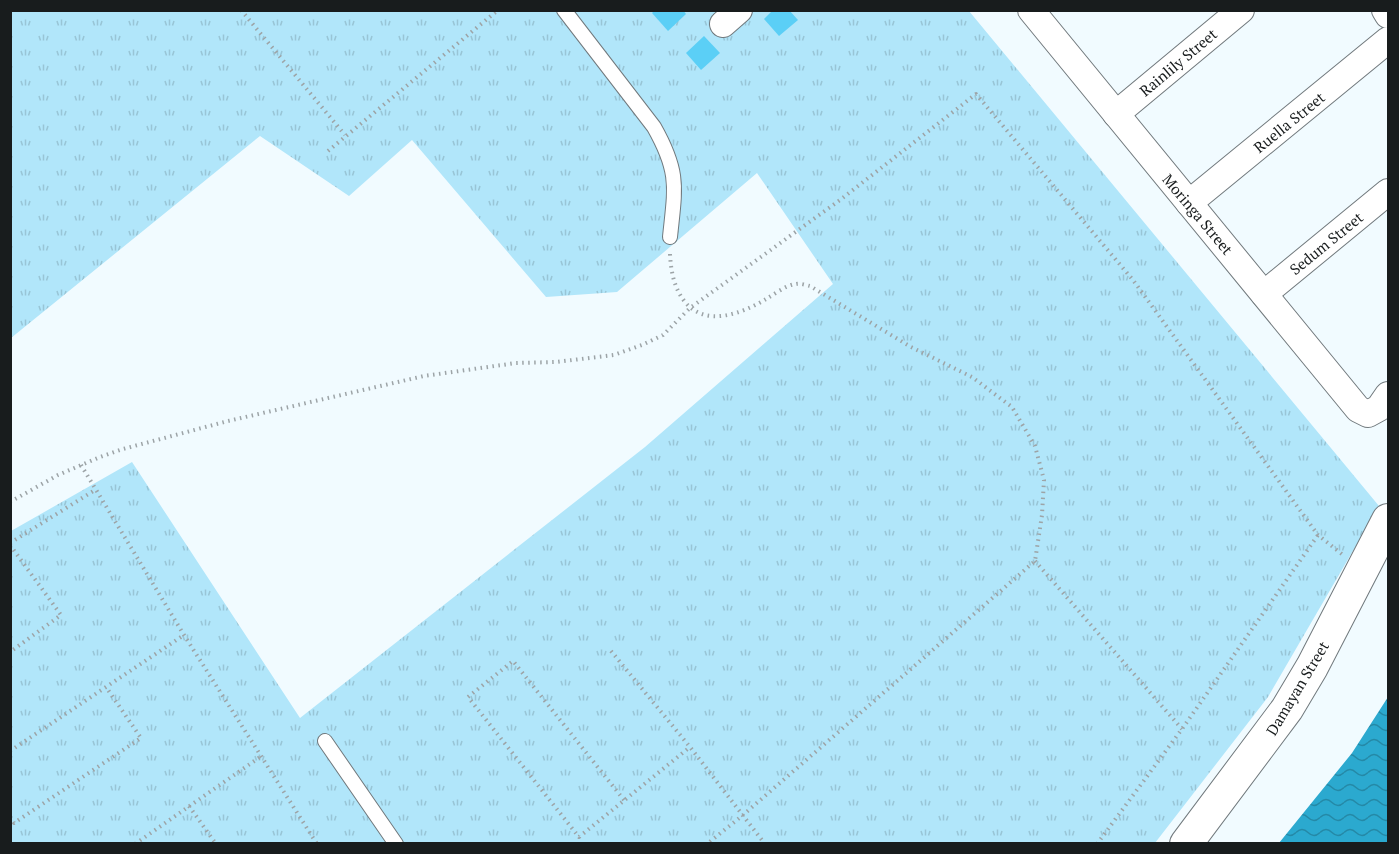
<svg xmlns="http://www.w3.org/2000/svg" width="1399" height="854" font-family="'PT Serif',serif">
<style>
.grass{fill:url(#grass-tufts)}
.water{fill:url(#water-waves)}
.building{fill:#5bcff6}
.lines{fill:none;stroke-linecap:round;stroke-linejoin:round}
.service-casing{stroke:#71797d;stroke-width:16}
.minor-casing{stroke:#71797d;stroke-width:28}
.tertiary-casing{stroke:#71797d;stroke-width:34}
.path{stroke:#9da4a7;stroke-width:4;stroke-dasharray:1.5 4.5;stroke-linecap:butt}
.service{stroke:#fff;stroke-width:14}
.minor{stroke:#fff;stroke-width:26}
.tertiary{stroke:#fff;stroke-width:32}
.labels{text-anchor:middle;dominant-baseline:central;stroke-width:6;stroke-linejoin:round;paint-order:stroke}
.street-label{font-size:15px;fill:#181c1d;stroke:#fff}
</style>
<defs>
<pattern id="grass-tufts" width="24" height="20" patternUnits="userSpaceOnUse" patternTransform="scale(1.5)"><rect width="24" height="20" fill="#b1e6fa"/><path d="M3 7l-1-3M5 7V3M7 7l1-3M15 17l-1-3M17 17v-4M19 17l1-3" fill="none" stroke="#98c5d6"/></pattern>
<pattern id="water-waves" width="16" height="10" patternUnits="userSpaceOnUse" patternTransform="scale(1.5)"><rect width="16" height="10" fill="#2ba9cf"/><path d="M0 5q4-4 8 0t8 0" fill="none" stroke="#2489a7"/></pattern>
</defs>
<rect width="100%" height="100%" fill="#f1fbff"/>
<path class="grass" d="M11,11H969L1379,506L1268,697L1155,843H11V531L132,462L300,718L645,447L833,284L757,173L617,292L546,297L412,140L349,196L260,136L11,338Z"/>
<path class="water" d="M1388,697V843H1279L1352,753Z"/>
<g class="building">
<path d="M655,10H683L686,14L668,31L652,13Z"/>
<path d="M773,10H789L798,20L779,36L764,19Z"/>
<path d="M704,36L720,53L701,70L686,53Z"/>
</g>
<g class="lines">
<defs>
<g id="service">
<path d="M564,10L654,127C680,173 675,188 670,237"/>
<path d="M325,741L396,844"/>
</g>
<g id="minor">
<path d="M1031,10L1358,409L1368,414L1379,408L1388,395"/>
<path d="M1385,10L1388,15"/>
<path d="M723,24L739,10"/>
<path d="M1116,114L1241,10"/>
<path d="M1189,203L1388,40"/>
<path d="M1264,294L1388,192"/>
</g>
<path id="tertiary" d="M1186,844L1287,709L1312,667L1388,520"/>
</defs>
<use href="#service" class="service-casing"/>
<use href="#minor" class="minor-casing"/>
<use href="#tertiary" class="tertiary-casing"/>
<g class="path">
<path d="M241,10L345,135"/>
<path d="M328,151L498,10"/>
<path d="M670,254C671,272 674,288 685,302C706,328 743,313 766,299C775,294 786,285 796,284C800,283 806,285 810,286L911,347L972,377L1012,407L1035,446L1044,480L1042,515L1035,561L743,815L707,844"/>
<path d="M81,465L184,635L317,844"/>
<path d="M10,502L58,475L100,457L123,449L228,421L424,376L516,363L556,362L614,355L642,345L663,335L690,308L840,200L976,94L1133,280L1318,535L1343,555"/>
<path d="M10,543L95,490"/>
<path d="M10,545L61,615L10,652"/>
<path d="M1035,561L1182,729"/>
<path d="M611,651L690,747L765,844"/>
<path d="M10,751L184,635"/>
<path d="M624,800L513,661L468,697L579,837L690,747"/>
<path d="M189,806L216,844"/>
<path d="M10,817L14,823L141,738L106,687"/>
<path d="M135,844L260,757"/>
<path d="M1097,844L1182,729L1318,535"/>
</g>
<use href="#service" class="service"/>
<use href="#minor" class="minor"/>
<use href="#tertiary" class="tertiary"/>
</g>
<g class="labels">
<g class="street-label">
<text transform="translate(1178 62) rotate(-40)">Rainlily Street</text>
<text transform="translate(1289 122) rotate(-39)">Ruella Street</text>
<text transform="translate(1198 214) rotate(50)">Moringa Street</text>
<text transform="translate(1326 243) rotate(-39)">Sedum Street</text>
<text transform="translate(1297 688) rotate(-59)">Damayan Street</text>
</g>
</g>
<rect width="1399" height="854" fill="none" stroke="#181c1d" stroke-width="24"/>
</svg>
